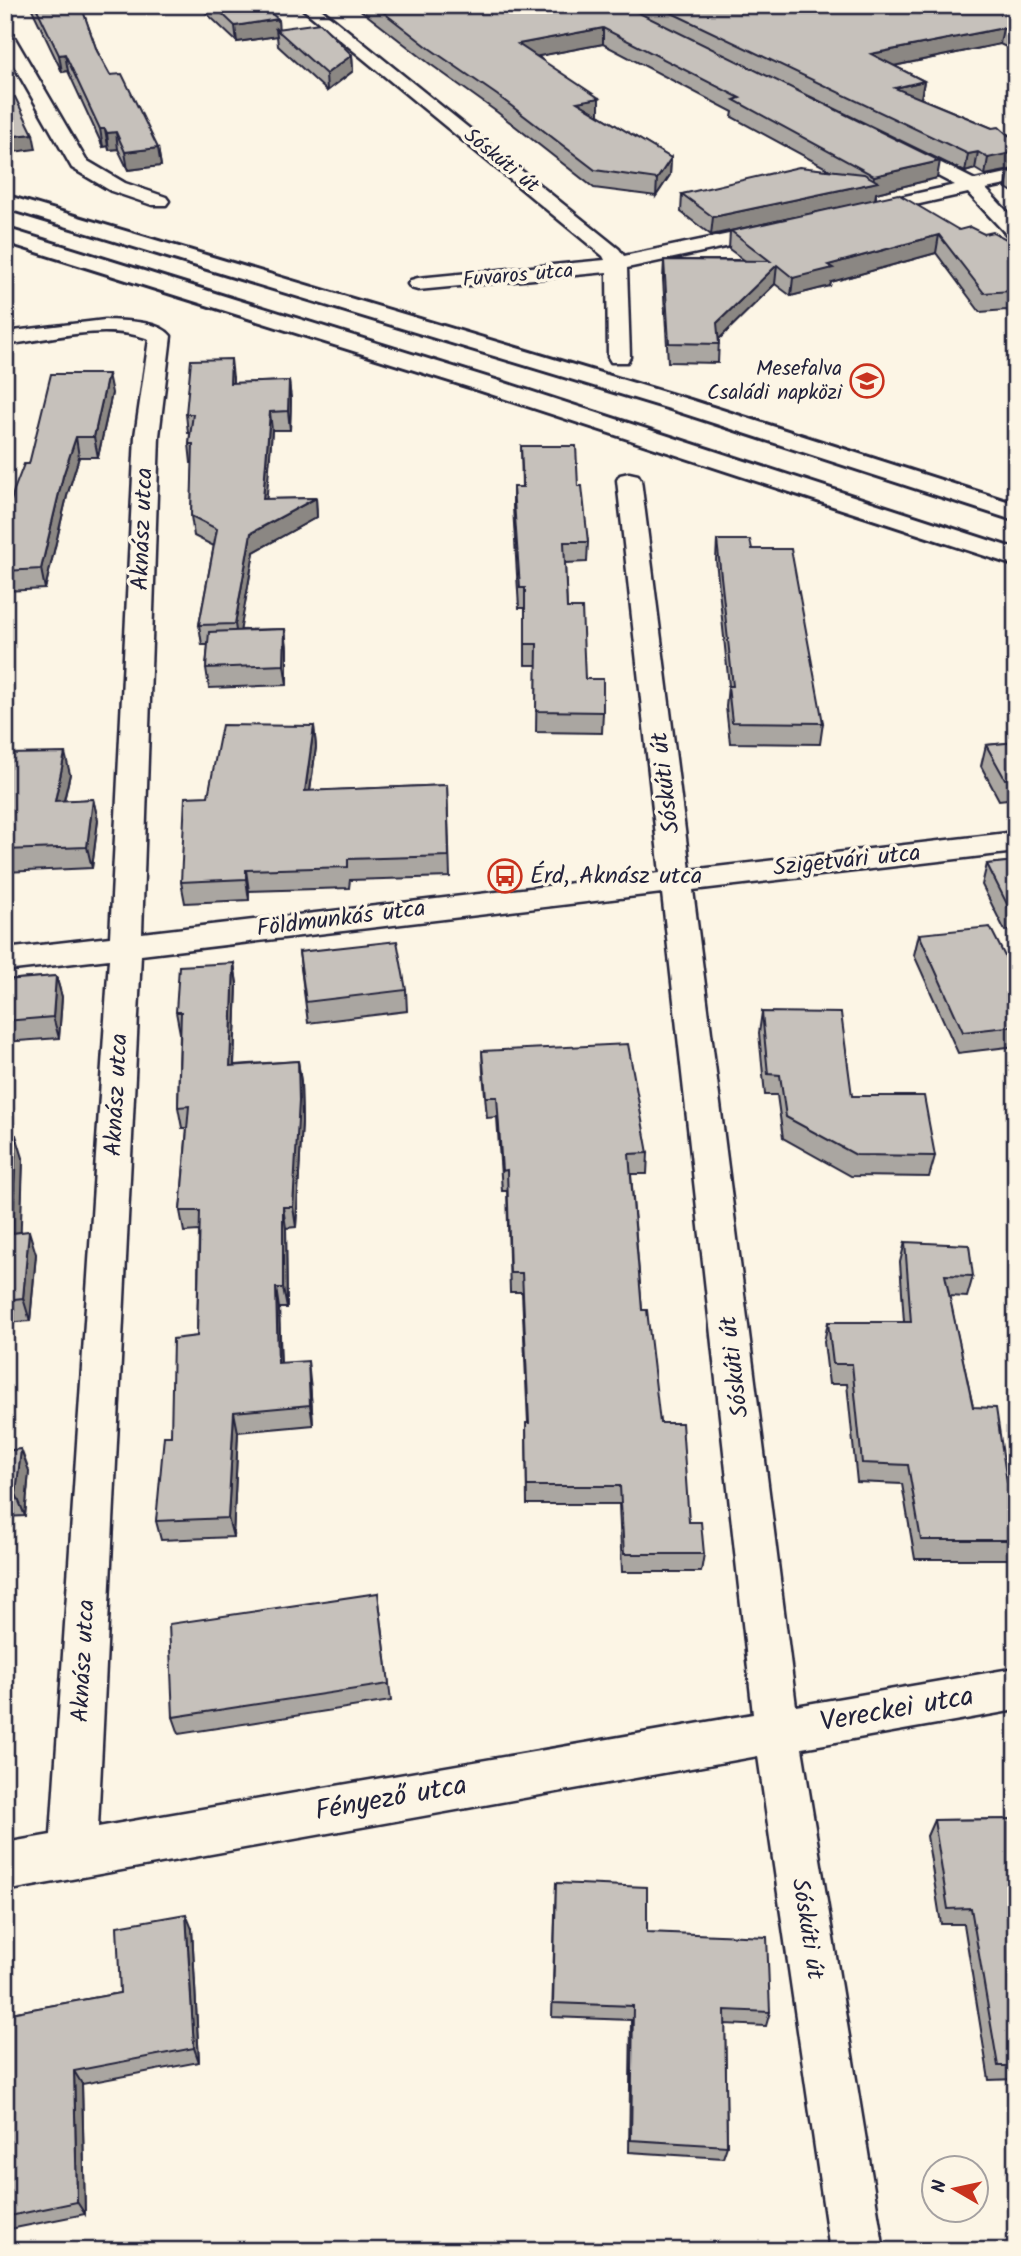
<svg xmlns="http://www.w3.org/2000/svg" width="1021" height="2256" font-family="Kalam,sans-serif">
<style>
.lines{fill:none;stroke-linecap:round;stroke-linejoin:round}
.street-casing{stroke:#22223b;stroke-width:5}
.highway-casing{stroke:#22223b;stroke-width:6}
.street{fill:#fcf5e5;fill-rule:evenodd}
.highway{fill:#fcf5e5;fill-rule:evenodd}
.wall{fill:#aaa6a1;stroke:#22223b;stroke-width:2}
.shaded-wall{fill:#8b8783;stroke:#22223b;stroke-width:2}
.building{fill:#c6c1bb;stroke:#22223b;stroke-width:2}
.labels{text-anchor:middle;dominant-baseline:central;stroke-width:7;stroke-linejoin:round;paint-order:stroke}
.far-street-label{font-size:21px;fill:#22223b;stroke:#fcf5e5}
.far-poi-label{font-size:21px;fill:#22223b;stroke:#fcf5e5;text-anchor:end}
.street-label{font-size:24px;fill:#22223b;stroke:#fcf5e5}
.poi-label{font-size:24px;fill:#22223b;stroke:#fcf5e5;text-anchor:start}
.near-street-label{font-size:28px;fill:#22223b;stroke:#fcf5e5}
</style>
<rect width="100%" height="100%" fill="#fcf5e5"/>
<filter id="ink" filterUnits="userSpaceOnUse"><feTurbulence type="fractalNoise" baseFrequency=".0143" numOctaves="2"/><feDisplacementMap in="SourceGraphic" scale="14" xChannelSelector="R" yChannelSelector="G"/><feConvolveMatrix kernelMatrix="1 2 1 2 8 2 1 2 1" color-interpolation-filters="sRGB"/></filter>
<g filter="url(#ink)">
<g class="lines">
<defs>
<g id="street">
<path d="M298,5H316L619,249L624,256L777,224L784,226L787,230L784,234L777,236L627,268L630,357L627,362H611L608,357L607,272L418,290L411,288L408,284L411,280L418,278L605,260L603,256Z"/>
<path d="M5,30L13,35L86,160L125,183L166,197L169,201L166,205H152L111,191L72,168L5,50Z"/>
<path d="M895,140L975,180L1016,171V183L986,189L1016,221V239L1009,237L968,193L862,217L855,215L852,211L855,207L955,185L888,150L886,146Z"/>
<path d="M105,320C123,321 159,320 171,336L159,436L142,933L660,873L617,480L620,475L629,473L638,475L641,480L690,870L1016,832V852L693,890L796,1706L1016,1668V1710L802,1748L884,2251H830L758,1756L5,1891V1843L51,1835L109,959L5,971V949L110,937L135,436L149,339C104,323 51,339 5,345V332ZM662,893L753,1714L98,1827L141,955Z"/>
</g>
<g id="highway">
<path d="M5,195L691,400L1016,504V521L673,410L5,208Z"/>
<path d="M5,228L496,380L1016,549V566L478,390L5,242Z"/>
</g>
</defs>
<use href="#street" class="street-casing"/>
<use href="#highway" class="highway-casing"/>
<use href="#street" class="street"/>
<use href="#highway" class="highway"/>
</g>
<g class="wall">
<path d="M30,5H109L82,9L97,51L110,75L158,148L161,166L128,170L118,149L109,150L108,146L103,147L68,71L62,72Z"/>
<path d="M184,5H261L278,19V29L352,55L353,71L327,91L278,46L277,36L237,42L201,8L190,10Z"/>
<path d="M354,5H1016V52L1000,44L894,66L924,81L921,98H920L1016,138V194L1006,188L1009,171L985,175L975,169L965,172L809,96L937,178L876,193V199L959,230L984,234L1016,244V321L1007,310L980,312L936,253L831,282L830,286L791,296L775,284L719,339L718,363L668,362L663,279L664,260H744L729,249L730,231L711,235L681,212L682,194L830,170L732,117L733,112L603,44L538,56L599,115L671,158L670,175L656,196L594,188L497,112L430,64Z"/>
<path d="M233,378V383L289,381L291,400L290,430H272L266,499L316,498L317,517L254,552L240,630L285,629L287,649V685L209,688L206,668L208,645H202L199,625L214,546L194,536L191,516L193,463H191L189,444L190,433H188L186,414Z"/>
<path d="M112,393L98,457H79L67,496L45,589L5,591V524Z"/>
<path d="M521,446L578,486L588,542L587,562L565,563L567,608L585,679L603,712L602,733L536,732L537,665H525V608H519L513,507V487H522Z"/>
<path d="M717,540L752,549L823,723L820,744L730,743L726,707L728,686H729L716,560Z"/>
<path d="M314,726L316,747L310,791L447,785L450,877L350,880L349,888L249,891V900L185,903L181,882L208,796Z"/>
<path d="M1016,742V798L999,800L981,766L986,745Z"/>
<path d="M5,754L70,774L64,801L93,799L98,820L92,868L5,872Z"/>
<path d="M1016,861V930L1005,931L982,885L987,864Z"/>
<path d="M919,934L1016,978V1046L958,1053L914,955Z"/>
<path d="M299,952L406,990L407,1011L308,1023Z"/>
<path d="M234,963L237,984L234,1065L298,1061L301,1082L302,1122L296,1227L286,1228L287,1308H279L281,1363L310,1381L313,1425L238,1432L233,1537L161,1540L156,1521L171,1436L197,1336L199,1231L184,1232L180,1211L187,1128H182L178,1107L180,1033L176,1012Z"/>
<path d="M56,976L62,997L59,1038L5,1042V980Z"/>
<path d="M762,1012L852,1096L935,1156L929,1177L851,1176L783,1138L777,1095H765L759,1033Z"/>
<path d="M482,1051L648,1153L647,1174H631L642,1310L660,1423L689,1522L704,1554L701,1572H622L619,1504H527L526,1423H528L522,1292H510L507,1191H502L497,1117L487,1118L483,1072Z"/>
<path d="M5,1136L23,1158L20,1232L36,1254L30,1321L5,1323Z"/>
<path d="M905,1242L973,1276L967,1297L949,1296L973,1407L1007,1482H1016V1559H915L902,1484L857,1482L847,1384H829L824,1342L828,1322H904L900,1262Z"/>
<path d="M5,1451L29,1471L25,1516L5,1517Z"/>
<path d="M378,1593L391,1701L179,1734L173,1717Z"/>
<path d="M1016,1819V2079L989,2080L964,1924H941L927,1836L934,1820Z"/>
<path d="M556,1883L647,1932L770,2012L766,2026L725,2024L727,2146L723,2158L629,2152L631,2020L552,2017Z"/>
<path d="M192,1929L199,2062L82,2084L85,2214L5,2230V2014L120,1993Z"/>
</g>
<g class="shaded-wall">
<path d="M79,5H109V6L79,9Z"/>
<path d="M189,5H201V8L190,10Z"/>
<path d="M278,19L279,32L276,29L277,36L237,42L235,26Z"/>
<path d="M603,28V44L518,60V44Z"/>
<path d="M1003,28L1000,44L869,71L871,54Z"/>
<path d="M65,54L68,71L62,72L59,55Z"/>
<path d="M352,55L353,71L327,91L326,74Z"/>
<path d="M924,81L921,98L893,105L895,88Z"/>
<path d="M599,98V115L577,102Z"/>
<path d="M100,129H105L108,146L103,147Z"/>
<path d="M116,132L118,149L109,150L107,133Z"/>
<path d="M33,134L36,149L5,153V137Z"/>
<path d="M1016,144V169L985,175L988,158Z"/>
<path d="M158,148L161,166L128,170L125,152Z"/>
<path d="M978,152L975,169L965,172L968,154Z"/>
<path d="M671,158L670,175L656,196L657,179Z"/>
<path d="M940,161L937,178L876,193L875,200L711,235L713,217L873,183L874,176Z"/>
<path d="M939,235L936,253L831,282L830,286L791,296L793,278L828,265Z"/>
<path d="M777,265L775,284L716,342L717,323Z"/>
<path d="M231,359L233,378L232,402L230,383Z"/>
<path d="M108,374L112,393L98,457L94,437Z"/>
<path d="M289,381L291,400L290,430L288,411Z"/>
<path d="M270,412L272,430L265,519L263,499Z"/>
<path d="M76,437L79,457L67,496L45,589L41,569L63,476Z"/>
<path d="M316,498L317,517L254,552L238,644L235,624L251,533Z"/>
<path d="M285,629L287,649V685L284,665Z"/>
<path d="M314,726L316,747L307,812L305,791Z"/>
<path d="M65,753L70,774L59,822L55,801Z"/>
<path d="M93,799L98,820L92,868L87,847Z"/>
<path d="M246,870L249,891V900L246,879Z"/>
<path d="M234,963L237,984L233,1087L230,1066Z"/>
<path d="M56,976L62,997L59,1038L53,1017Z"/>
<path d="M298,1061L301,1082L302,1122L296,1227L293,1207Z"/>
<path d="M16,1135L23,1158L20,1256L12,1233Z"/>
<path d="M283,1207L286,1228L287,1308L283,1288Z"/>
<path d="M29,1231L36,1254L30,1321L23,1298Z"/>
<path d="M276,1288L279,1308L281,1383L278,1363Z"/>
<path d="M308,1361L310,1381L313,1425L310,1405Z"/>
<path d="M234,1412L238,1432L233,1537L228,1518Z"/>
<path d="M21,1449L29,1471L25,1516L16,1494Z"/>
<path d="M5,1603L10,1614L6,1669L5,1667Z"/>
<path d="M186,1914L192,1929L199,2062L194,2048Z"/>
<path d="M74,2071L82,2084L85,2214L77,2202Z"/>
</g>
<g class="building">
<path d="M35,5H81L97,51L110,75L122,74L158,148L125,152L116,132L107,133L105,129H100L65,54L59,55Z"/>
<path d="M213,5H261L278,19L235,26Z"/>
<path d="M374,5H623L940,161L874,176L734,100L740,98L603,28L518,44L599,98L577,102L671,158L657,179L595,170L497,95L429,48Z"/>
<path d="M655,5H1016V34L1003,28L871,54L924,81L895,88L992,128L999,127L1008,135L1016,138V152L988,158L978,152L968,154Z"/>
<path d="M320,23L352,55L326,74L276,29Z"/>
<path d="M15,97L33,134L5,137V99Z"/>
<path d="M799,167L864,174L878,182L713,217L682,194Z"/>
<path d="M1016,168V174L1009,170Z"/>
<path d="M898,194L959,230L970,227L984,234L993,232L1016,244V298L1010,291L984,293L939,235L828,265L833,268L793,278L777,265L717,323L719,344L669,343L664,260L770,261L731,231Z"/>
<path d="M231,359L230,383L289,381L288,411L270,412L263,499L316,498L251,533L235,624L199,625L217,529L191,516L193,444H189L193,414H186L191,360Z"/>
<path d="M51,374H108L94,437H76L63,476L41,569L5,571V524L14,490L24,464H29Z"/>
<path d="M521,446H576L578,486H582L588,542H564L567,608H582L585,679H603V712L536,711L537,644H525V588H520L513,487H523Z"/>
<path d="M717,540H750L752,549H791L823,723L732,722L728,686H733Z"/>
<path d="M285,629L284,665L206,668L209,632Z"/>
<path d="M222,725L314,726L305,791L447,785L449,856L348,859V867L246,870V879L181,882L185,797L208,796Z"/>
<path d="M1016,742V778L1005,779L986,745Z"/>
<path d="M65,753L55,801L93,799L87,847L5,850V754Z"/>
<path d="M1016,861V909L1010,910L987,864Z"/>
<path d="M990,927L1016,978V1026L963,1032L919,934Z"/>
<path d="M397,941L406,990L306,1002L299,952Z"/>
<path d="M234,963L230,1066L298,1061L299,1101L293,1207H283V1288H276L278,1363L308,1361L310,1405L234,1412L228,1518L156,1521L164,1436H171L173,1339L197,1336L200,1211H180L189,1106L178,1107L181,1012H176L179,966Z"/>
<path d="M56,976L53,1017L5,1021V980Z"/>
<path d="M762,1012L841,1013L852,1096H924L935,1156L856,1155L786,1117L780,1075L768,1074Z"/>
<path d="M628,1044L648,1153L629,1154L642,1310H647L660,1423H682L689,1522H701L704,1554H624L620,1486H527L526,1423H529L522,1273H510L507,1170L502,1171L497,1097H486L482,1051Z"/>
<path d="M16,1135L12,1233L29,1231L23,1298L5,1300V1136Z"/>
<path d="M905,1242L969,1245L973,1276L945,1275L973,1407L996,1408L1007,1482H1016V1540H921L908,1465L862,1463L852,1364H833L828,1322H911Z"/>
<path d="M21,1449L16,1494L5,1495V1451Z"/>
<path d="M378,1593L389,1684L173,1717L169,1624Z"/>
<path d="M1016,1819V2066H998L971,1908L948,1909L934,1820Z"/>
<path d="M556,1883L647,1887V1932L767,1937L770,2012L725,2010L727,2146L631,2140L633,2006L553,2003Z"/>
<path d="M186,1914L194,2048L74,2071L77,2202L5,2217V2014L120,1993L117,1926Z"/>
</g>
</g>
<defs>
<symbol id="school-ring" viewBox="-11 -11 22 22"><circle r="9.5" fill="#fcf5e5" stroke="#c8321e" stroke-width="1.5"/><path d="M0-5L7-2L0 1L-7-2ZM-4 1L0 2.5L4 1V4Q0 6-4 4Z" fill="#c8321e"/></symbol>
<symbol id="bus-ring" viewBox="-11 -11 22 22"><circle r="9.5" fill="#fcf5e5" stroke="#c8321e" stroke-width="1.5"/><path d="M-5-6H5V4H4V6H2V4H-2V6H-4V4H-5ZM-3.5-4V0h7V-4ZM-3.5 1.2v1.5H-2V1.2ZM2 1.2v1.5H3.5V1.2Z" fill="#c8321e"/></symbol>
</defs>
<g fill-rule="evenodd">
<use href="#school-ring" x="848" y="362" width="38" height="38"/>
<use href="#bus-ring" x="486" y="857" width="38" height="38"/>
</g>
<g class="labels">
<g class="far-street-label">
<text transform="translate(501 161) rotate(39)">Sóskúti út</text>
<text transform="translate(518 276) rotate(-5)">Fuvaros utca</text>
</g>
<g class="far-poi-label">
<text x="842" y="369">Mesefalva<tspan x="842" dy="24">Családi napközi</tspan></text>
</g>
<g class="street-label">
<text transform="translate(143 529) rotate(-88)">Aknász utca</text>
<text transform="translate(666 783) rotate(-97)">Sóskúti út</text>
<text transform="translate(847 861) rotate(-6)">Szigetvári utca</text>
<text transform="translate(341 919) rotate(-7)">Földmunkás utca</text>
<text transform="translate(117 1095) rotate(-87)">Aknász utca</text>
<text transform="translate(735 1367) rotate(-97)">Sóskúti út</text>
<text transform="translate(84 1661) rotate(-87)">Aknász utca</text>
<text transform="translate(807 1929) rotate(81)">Sóskúti út</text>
</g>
<g class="poi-label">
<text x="530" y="876">Érd, Aknász utca</text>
</g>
<g class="near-street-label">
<text transform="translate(897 1710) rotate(-10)">Vereckei utca</text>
<text transform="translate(391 1799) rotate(-10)">Fényező utca</text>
</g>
</g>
<rect width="1021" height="2256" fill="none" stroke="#fcf5e5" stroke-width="28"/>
<rect x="14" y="14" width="993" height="2228" fill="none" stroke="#22223b" stroke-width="2.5" filter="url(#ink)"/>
<g transform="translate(955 2189) rotate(279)"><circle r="33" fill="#fcf5e5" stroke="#a5a1a1" stroke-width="2"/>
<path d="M0-5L12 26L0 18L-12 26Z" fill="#c8321e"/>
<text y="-10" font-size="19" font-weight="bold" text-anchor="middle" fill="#22223b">N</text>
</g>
</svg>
